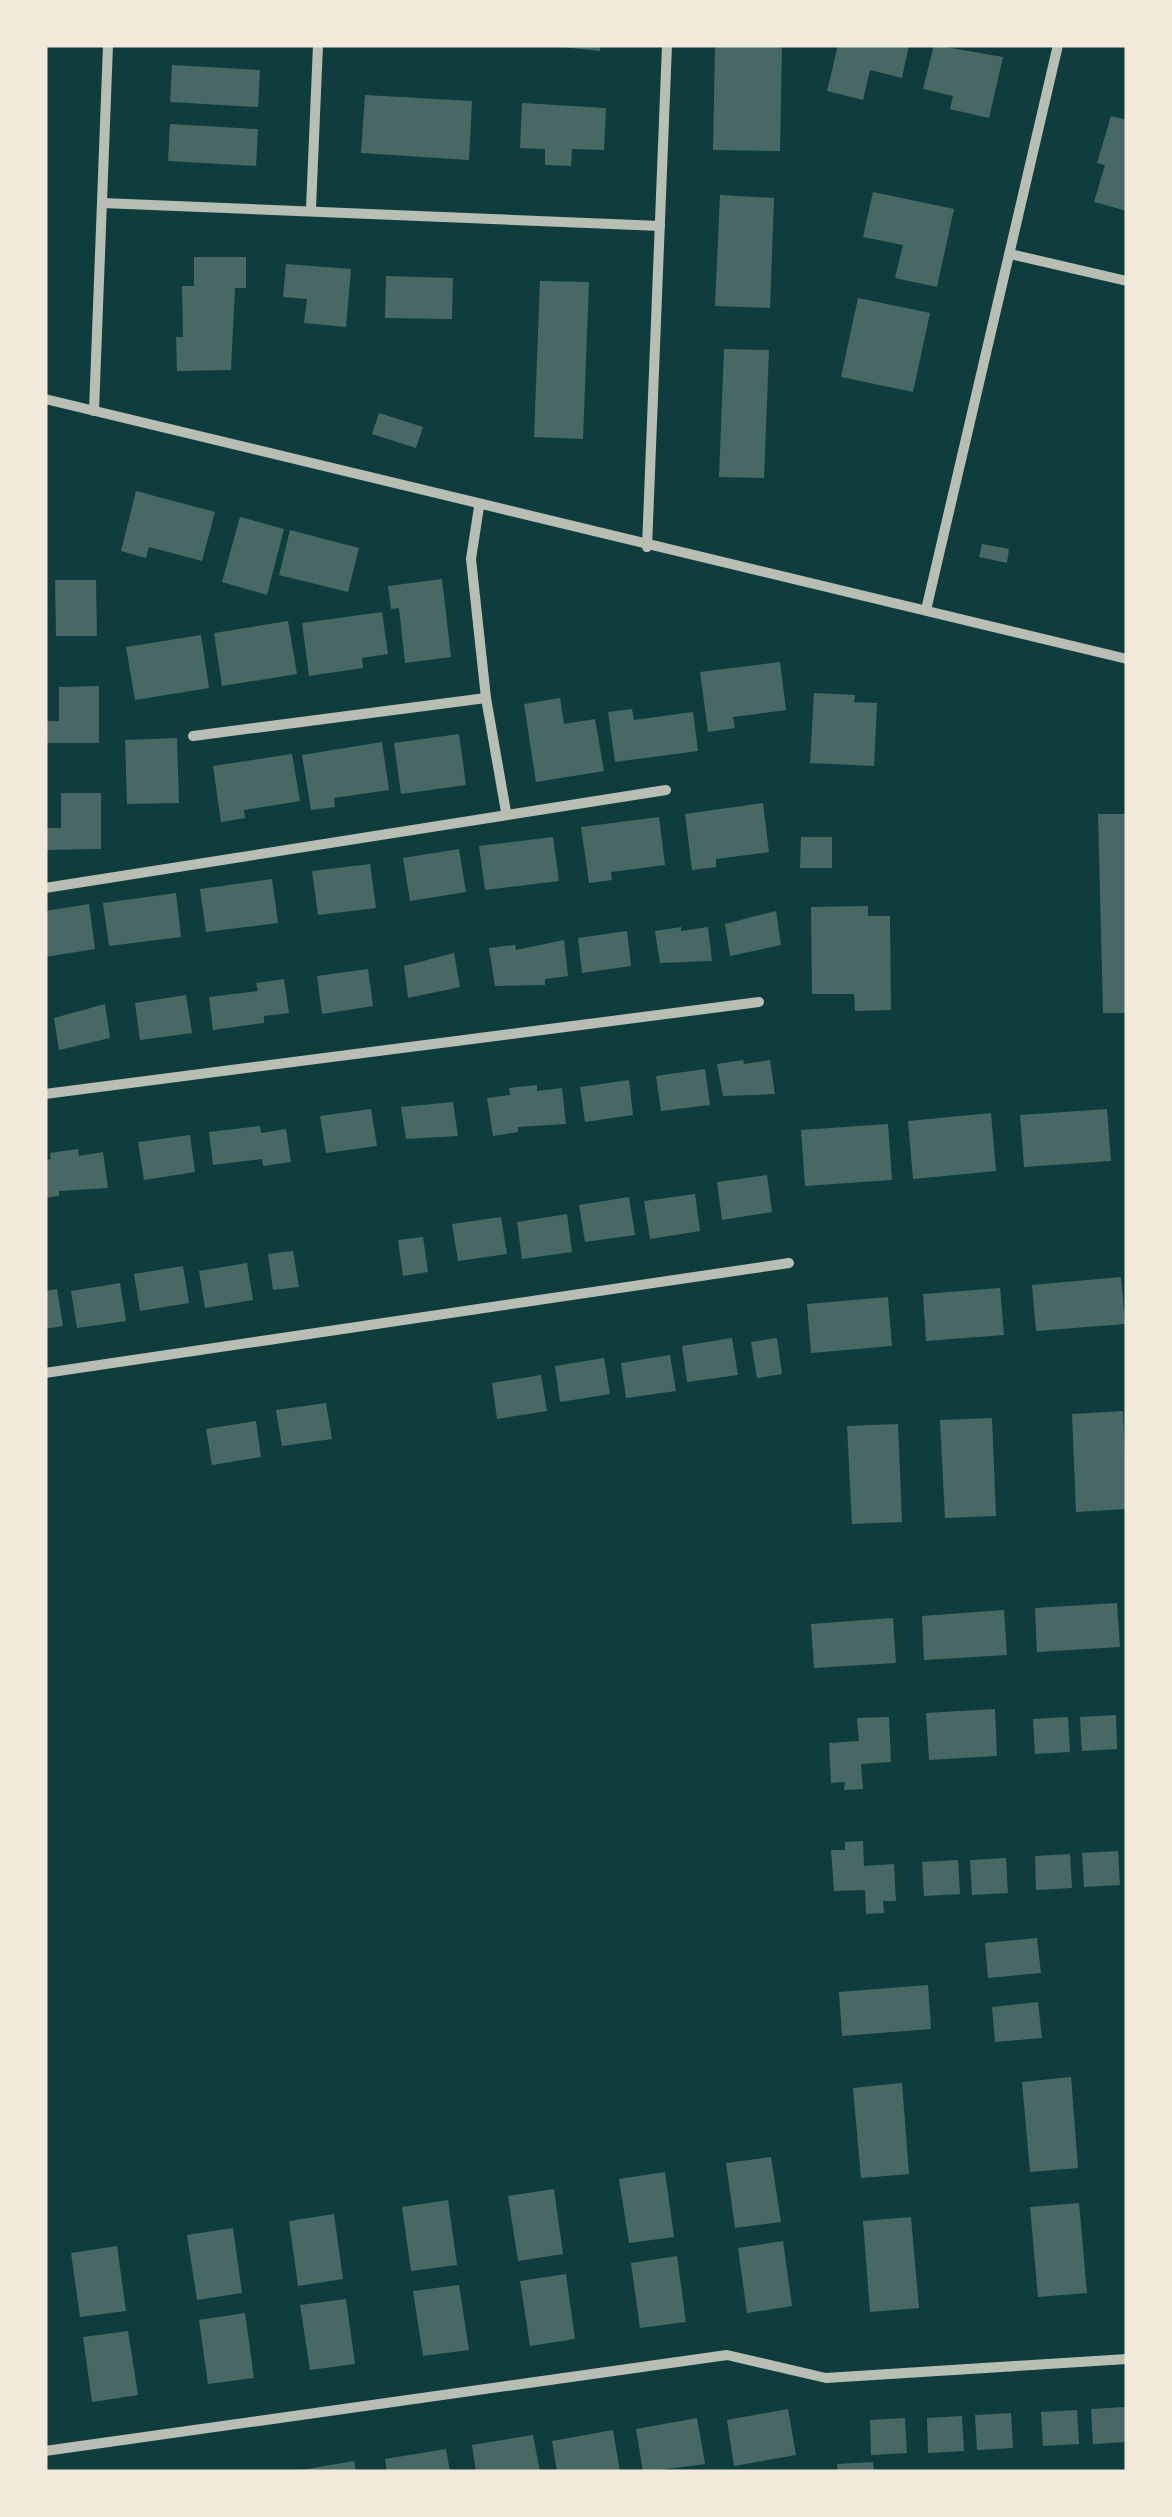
<svg xmlns="http://www.w3.org/2000/svg" width="1172" height="2517" font-family="Arial,sans-serif">
<style>
.building{fill:#486865}
.lines{fill:none;stroke-linecap:round;stroke-linejoin:round}
.minor{stroke:#b8beb3;stroke-width:10}
</style>
<rect width="100%" height="100%" fill="#0f3d3e"/>
<g class="building">
<path d="M543,45H600V51Z"/>
<path d="M715,45H782L780,151L713,150Z"/>
<path d="M838,45H909L902,78L870,70L863,100L827,91Z"/>
<path d="M934,45L1003,57L989,118L950,109L953,96L923,89Z"/>
<path d="M172,65L260,70L258,107L170,102Z"/>
<path d="M365,95L472,101L469,160L361,153Z"/>
<path d="M522,103L606,108L604,150L572,149L571,166L545,165V149L520,148Z"/>
<path d="M1111,116L1127,120V211L1094,202L1105,165L1097,163Z"/>
<path d="M170,124L258,129L256,166L168,161Z"/>
<path d="M873,192L954,209L937,287L895,278L903,245L863,237Z"/>
<path d="M720,195L774,198L770,308L715,306Z"/>
<path d="M194,257H246V288H235L231,370L177,371L176,337H183L182,286H194Z"/>
<path d="M286,264L351,269L346,327L304,323L307,299L283,297Z"/>
<path d="M386,276L453,278L452,319L385,318Z"/>
<path d="M540,281L589,282L583,439L534,437Z"/>
<path d="M858,298L930,313L913,392L841,377Z"/>
<path d="M724,349L769,350L764,478L719,477Z"/>
<path d="M379,413L423,427L416,448L372,434Z"/>
<path d="M136,491L215,512L202,561L149,547L146,558L121,551Z"/>
<path d="M240,517L284,529L267,595L222,582Z"/>
<path d="M290,530L359,548L348,592L279,575Z"/>
<path d="M982,544L1009,549L1007,563L979,557Z"/>
<path d="M442,579L451,657L405,663L399,608L391,609L388,586Z"/>
<path d="M55,580H96L97,636H56Z"/>
<path d="M382,612L388,654L362,658L363,668L309,676L302,623Z"/>
<path d="M288,621L297,674L222,686L214,633Z"/>
<path d="M201,635L209,688L135,700L126,647Z"/>
<path d="M780,662L786,710L733,717L735,728L708,732L700,672Z"/>
<path d="M99,686V743H45V721H59V687Z"/>
<path d="M814,693L855,695L854,702L877,703L874,766L810,763Z"/>
<path d="M560,698L564,724L595,719L604,771L536,782L524,704Z"/>
<path d="M632,709L634,720L693,712L698,751L615,762L608,712Z"/>
<path d="M459,734L466,785L401,794L394,743Z"/>
<path d="M177,738L179,803L127,804L125,740Z"/>
<path d="M382,742L389,790L334,798L335,807L311,810L302,755Z"/>
<path d="M292,754L300,801L244,810L245,818L221,822L213,766Z"/>
<path d="M61,793H101V849L45,850V828H61Z"/>
<path d="M763,803L769,852L716,859V867L692,870L685,814Z"/>
<path d="M1098,814H1127L1126,1013H1103Z"/>
<path d="M659,817L665,865L611,872L612,880L589,883L581,827Z"/>
<path d="M553,837L559,881L485,890L479,846Z"/>
<path d="M801,837H832V868H800Z"/>
<path d="M459,849L466,892L410,901L403,858Z"/>
<path d="M370,864L376,908L318,915L312,871Z"/>
<path d="M272,879L278,923L206,932L200,889Z"/>
<path d="M176,893L181,937L109,946L103,903Z"/>
<path d="M89,904L95,949L45,957V911Z"/>
<path d="M868,906V916H890L891,1010L855,1011L854,994H812L811,907Z"/>
<path d="M776,911L781,945L730,956L725,924Z"/>
<path d="M681,927V931L708,927L712,961L660,963L655,931Z"/>
<path d="M627,931L631,966L582,973L578,938Z"/>
<path d="M564,940L568,976L545,979V985L495,986L489,948L515,945L516,950Z"/>
<path d="M454,953L460,987L408,998L404,966Z"/>
<path d="M368,969L373,1006L322,1014L317,976Z"/>
<path d="M284,979L289,1013L264,1016V1023L213,1030L209,997L258,991L256,983Z"/>
<path d="M186,995L192,1033L140,1040L135,1003Z"/>
<path d="M105,1004L110,1038L59,1050L54,1018Z"/>
<path d="M743,1060L744,1064L770,1060L775,1094L723,1096L717,1064Z"/>
<path d="M705,1069L710,1105L661,1111L656,1076Z"/>
<path d="M629,1080L633,1115L585,1122L580,1087Z"/>
<path d="M537,1085V1091L562,1088L566,1124L518,1127V1132L493,1136L487,1098L510,1095L509,1088Z"/>
<path d="M453,1102L458,1136L406,1139L401,1107Z"/>
<path d="M371,1109L377,1146L326,1153L320,1116Z"/>
<path d="M1107,1109L1111,1161L1024,1167L1020,1115Z"/>
<path d="M991,1113L996,1171L913,1179L908,1121Z"/>
<path d="M888,1124L892,1180L805,1186L801,1130Z"/>
<path d="M260,1126L261,1133L286,1129L291,1162L263,1166L262,1159L213,1165L209,1132Z"/>
<path d="M190,1135L195,1172L144,1180L138,1142Z"/>
<path d="M78,1149L79,1156L103,1152L108,1188L59,1191V1196L45,1198V1160L51,1159L50,1153Z"/>
<path d="M767,1175L772,1212L722,1220L717,1182Z"/>
<path d="M695,1194L700,1231L650,1239L644,1201Z"/>
<path d="M629,1197L635,1235L585,1242L579,1205Z"/>
<path d="M567,1214L572,1252L522,1259L517,1222Z"/>
<path d="M501,1217L507,1254L458,1261L452,1224Z"/>
<path d="M423,1237L428,1272L403,1276L398,1240Z"/>
<path d="M293,1251L299,1287L273,1290L268,1254Z"/>
<path d="M247,1263L253,1300L205,1308L199,1271Z"/>
<path d="M183,1266L189,1303L140,1311L134,1274Z"/>
<path d="M1121,1277L1125,1324L1036,1331L1032,1285Z"/>
<path d="M120,1283L126,1321L77,1328L71,1291Z"/>
<path d="M1000,1288L1004,1335L926,1341L923,1294Z"/>
<path d="M57,1289L63,1326L45,1329V1291Z"/>
<path d="M888,1297L892,1346L811,1353L807,1304Z"/>
<path d="M732,1338L738,1375L687,1382L682,1346Z"/>
<path d="M777,1338L782,1374L757,1378L751,1342Z"/>
<path d="M670,1355L676,1391L626,1398L621,1363Z"/>
<path d="M604,1358L610,1394L560,1402L555,1366Z"/>
<path d="M541,1375L547,1411L497,1419L492,1383Z"/>
<path d="M326,1403L332,1439L282,1446L276,1410Z"/>
<path d="M1123,1411L1127,1509L1076,1512L1072,1414Z"/>
<path d="M992,1418L996,1516L945,1518L940,1420Z"/>
<path d="M256,1421L261,1457L212,1465L206,1429Z"/>
<path d="M898,1424L902,1522L852,1524L847,1426Z"/>
<path d="M1117,1603L1120,1647L1037,1652L1035,1608Z"/>
<path d="M1004,1610L1007,1655L924,1660L922,1616Z"/>
<path d="M893,1618L896,1663L814,1668L811,1624Z"/>
<path d="M995,1709L997,1756L929,1760L926,1713Z"/>
<path d="M1116,1715L1117,1749L1082,1751L1080,1717Z"/>
<path d="M889,1717L891,1762L861,1764L863,1789L844,1790L845,1782L831,1783L829,1743L859,1741L857,1718Z"/>
<path d="M1068,1717L1070,1752L1035,1754L1033,1719Z"/>
<path d="M863,1841L864,1866L894,1864L896,1901H883L884,1913L866,1914L865,1890L834,1891L831,1850H845V1842Z"/>
<path d="M1118,1851L1120,1885L1084,1887L1082,1853Z"/>
<path d="M1070,1854L1072,1888L1036,1890L1035,1856Z"/>
<path d="M1006,1858L1008,1893L972,1895L970,1860Z"/>
<path d="M958,1860L960,1894L924,1896L922,1862Z"/>
<path d="M1037,1938L1041,1973L988,1978L985,1943Z"/>
<path d="M928,1985L931,2029L842,2036L839,1992Z"/>
<path d="M1038,2002L1042,2038L995,2042L992,2007Z"/>
<path d="M1071,2077L1078,2168L1030,2172L1022,2082Z"/>
<path d="M902,2083L909,2174L861,2178L853,2088Z"/>
<path d="M771,2157L781,2222L735,2228L726,2163Z"/>
<path d="M665,2172L674,2237L629,2243L619,2179Z"/>
<path d="M554,2189L563,2254L518,2261L508,2196Z"/>
<path d="M448,2200L457,2265L411,2271L402,2207Z"/>
<path d="M1079,2203L1087,2293L1038,2297L1030,2207Z"/>
<path d="M334,2214L343,2279L298,2286L289,2221Z"/>
<path d="M911,2217L919,2308L870,2312L863,2221Z"/>
<path d="M233,2228L242,2293L197,2300L187,2235Z"/>
<path d="M783,2241L792,2306L747,2313L738,2248Z"/>
<path d="M117,2246L126,2311L80,2317L71,2253Z"/>
<path d="M677,2256L686,2322L640,2328L631,2263Z"/>
<path d="M566,2274L575,2339L530,2346L520,2281Z"/>
<path d="M459,2285L469,2350L423,2356L413,2291Z"/>
<path d="M346,2299L355,2364L310,2370L300,2305Z"/>
<path d="M245,2313L254,2378L208,2384L199,2320Z"/>
<path d="M128,2331L138,2395L92,2402L83,2337Z"/>
<path d="M1126,2407L1127,2442L1093,2444L1091,2409Z"/>
<path d="M788,2409L796,2455L734,2466L727,2420Z"/>
<path d="M1077,2410L1079,2444L1043,2446L1041,2412Z"/>
<path d="M1011,2413L1013,2448L977,2450L975,2415Z"/>
<path d="M962,2416L964,2451L928,2453L927,2418Z"/>
<path d="M697,2418L705,2464L643,2472L636,2429Z"/>
<path d="M905,2418L907,2453L871,2455L870,2420Z"/>
<path d="M613,2430L620,2472H557L552,2441Z"/>
<path d="M533,2435L540,2472H476L472,2445Z"/>
<path d="M446,2449L450,2472H387L385,2459Z"/>
<path d="M354,2461L356,2472H301V2470Z"/>
<path d="M873,2462L874,2472H838L837,2464Z"/>
</g>
<g class="lines">
<g class="minor">
<path d="M102,203L660,226"/>
<path d="M311,208L318,45"/>
<path d="M1010,254L1127,281"/>
<path d="M45,399L1127,659"/>
<path d="M94,411L108,45"/>
<path d="M647,547L667,45"/>
<path d="M926,610L1058,45"/>
<path d="M486,698L506,812"/>
<path d="M193,736L486,698L471,559L479,507"/>
<path d="M45,888L666,790"/>
<path d="M45,1094L759,1002"/>
<path d="M45,1373L789,1263"/>
<path d="M45,2451L727,2355L826,2378L1127,2359"/>
</g>
</g>
<rect width="1172" height="2517" fill="none" stroke="#f1e9da" stroke-width="95"/>
</svg>
